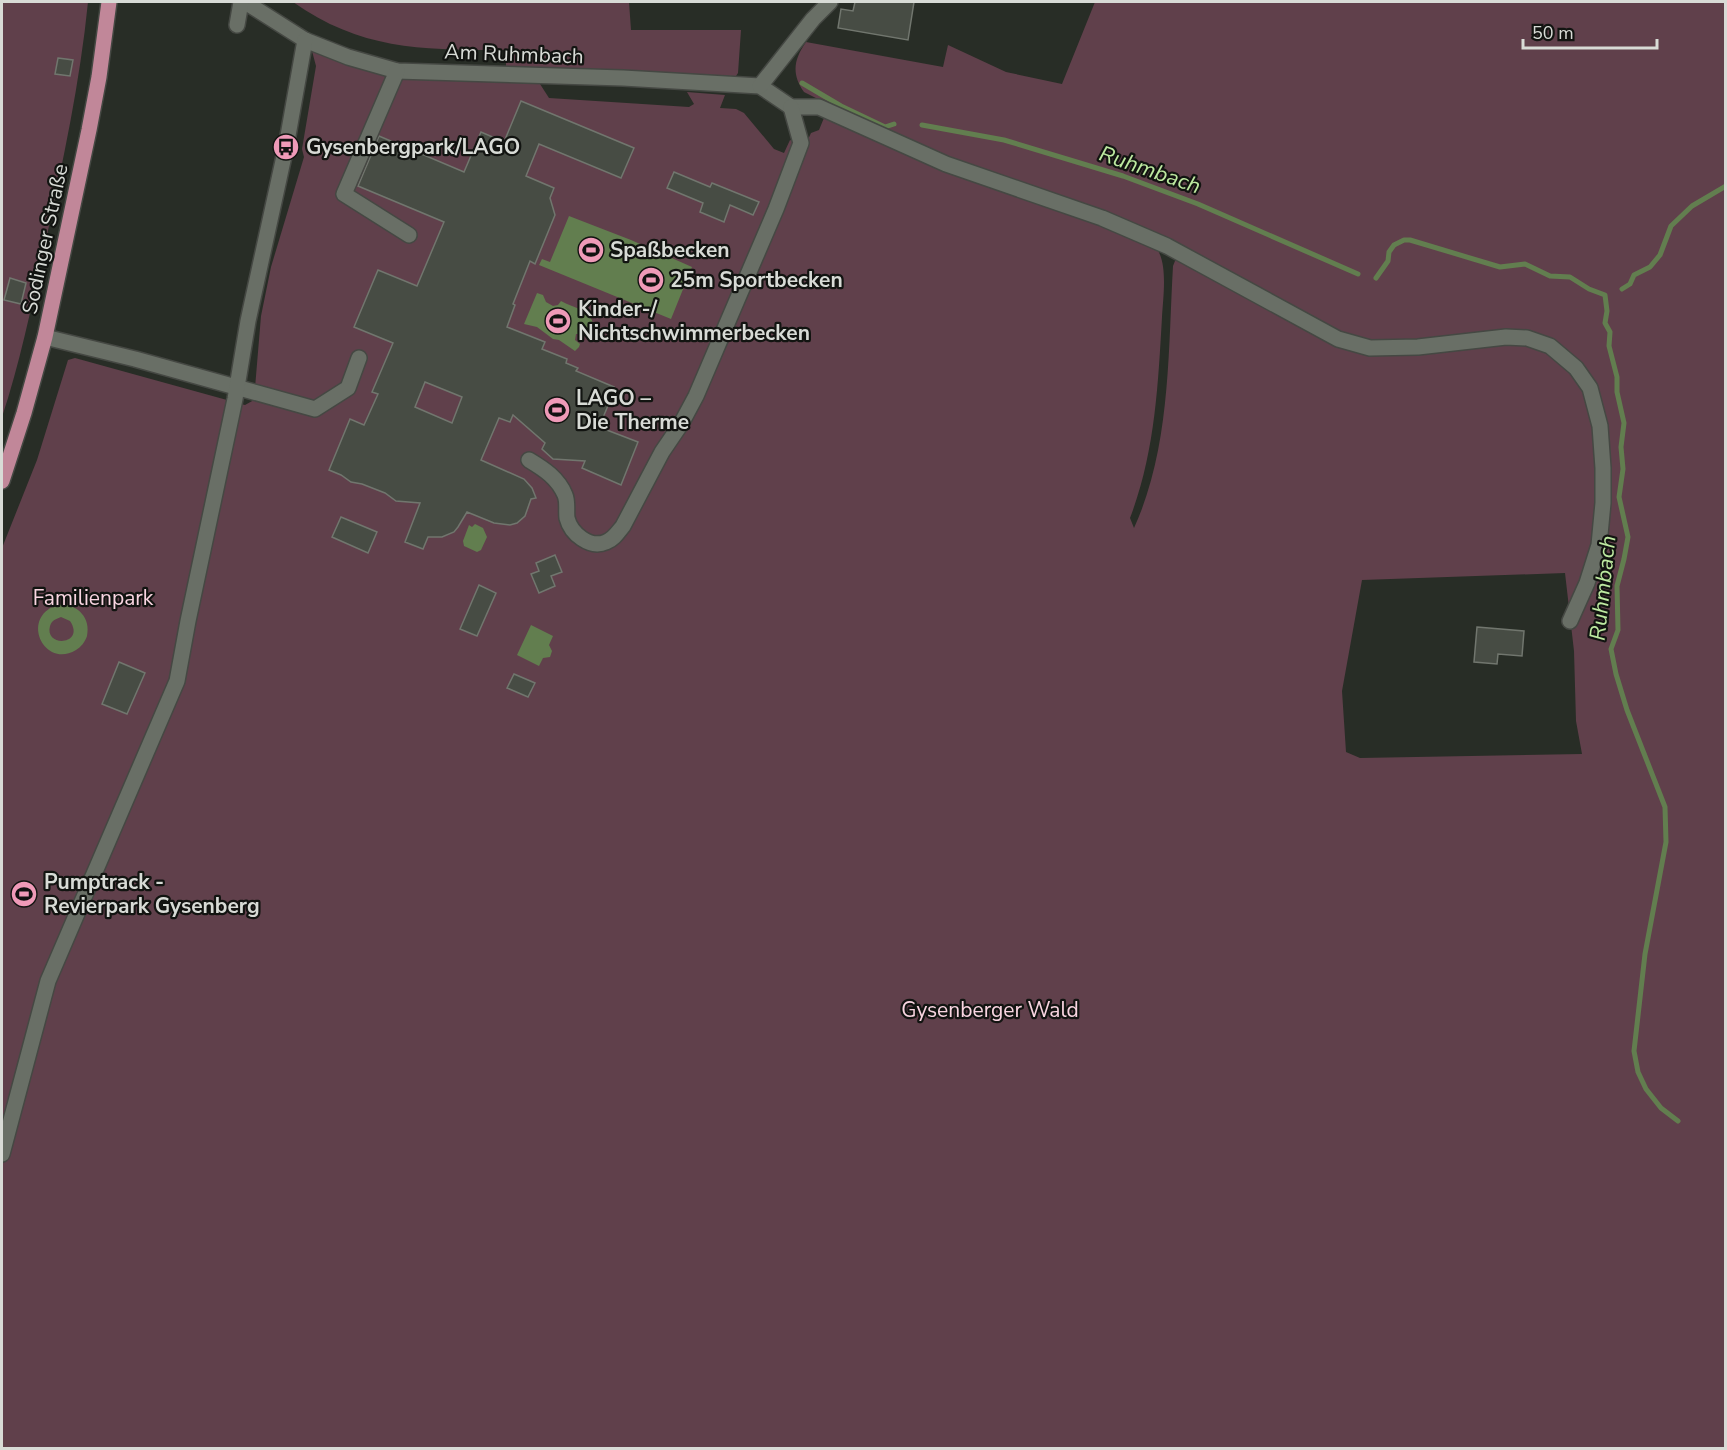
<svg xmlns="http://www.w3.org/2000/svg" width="1727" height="1450" font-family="'Nunito Sans',sans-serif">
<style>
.green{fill:#60404b;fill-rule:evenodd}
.water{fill:#627e4f;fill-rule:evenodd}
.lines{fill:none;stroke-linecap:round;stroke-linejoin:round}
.stream{stroke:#627e4f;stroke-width:5}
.building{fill:#474c44;stroke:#71766e;stroke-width:1.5;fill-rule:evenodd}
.minor-casing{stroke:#454843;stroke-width:18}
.major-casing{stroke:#454843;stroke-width:18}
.minor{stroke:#696f66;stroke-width:15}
.major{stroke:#c18799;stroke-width:15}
.labels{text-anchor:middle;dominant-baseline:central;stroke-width:4.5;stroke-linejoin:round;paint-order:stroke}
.street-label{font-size:21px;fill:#d8dbd6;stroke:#121411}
.poi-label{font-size:21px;font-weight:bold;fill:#d8dbd6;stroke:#121411;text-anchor:start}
.park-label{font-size:21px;fill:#f9d5e1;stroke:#121411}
.water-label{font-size:22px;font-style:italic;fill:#beeaa1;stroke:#121411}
</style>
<rect width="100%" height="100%" fill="#282d26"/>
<g class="green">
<path d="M2,2H88C80,82 63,161 46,240C33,299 21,360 2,417Z"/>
<path d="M293,2H629L631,30H741L738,73L736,76L717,78L506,68V50C426,50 362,51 293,2Z"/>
<path d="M1095,2H1725V1448H2V548L37,460L68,360L75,358L245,405L254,400L261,316L271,267L304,157L302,149L316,66L312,51C342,64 372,73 404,78L540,84L549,98L689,107L694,104L687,92L725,95L720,108L736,109L744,113L774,149L784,153L790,140L805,146L811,133L819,130L826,113L1081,213L1157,249C1168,265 1163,298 1162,317C1158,386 1155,453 1130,518L1134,528C1171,447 1168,352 1173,266L1175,261L1190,253L893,137L804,92C791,74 794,59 806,42L943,67L948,45L1006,72L1062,84ZM1565,573L1574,651L1576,721L1582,754L1360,758L1346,752L1342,691L1362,580Z"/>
</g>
<g class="water">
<path d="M569,216L631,240L692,267L671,319L539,265L542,259L550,262Z"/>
<path d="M537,293L543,295L546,302L553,306L558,305L561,301C568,305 576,307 583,311C599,321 595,335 576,334L575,340L580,344L579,347L575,351L559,340L553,339L537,327L524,324Z"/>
<path d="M475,524L483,528L487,537L481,550L477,552L464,546L463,541L469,525L472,527Z"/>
<path d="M61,604C78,605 91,618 87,636C85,642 81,647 76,650C43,670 18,614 61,604ZM61,617L70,621C86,645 44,648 50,626C52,620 56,619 61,617Z"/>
<path d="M531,625L553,636L549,645L552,651L550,657L543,658L539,666L517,655Z"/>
</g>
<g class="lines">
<g class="stream">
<path d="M802,83L841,106L885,127L894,124"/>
<path d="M922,125L1004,140L1123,176L1198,204L1358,274"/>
<path d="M1376,278L1388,261L1389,252L1394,245L1404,240H1410L1500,267L1525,264L1550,276L1570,277L1589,289L1605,295L1607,311L1605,323L1610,332L1609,346L1617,377V392L1624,423L1621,447L1623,469L1619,497L1628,537L1624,559L1617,586L1618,630L1611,649L1616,674L1627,710L1665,807L1666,842L1645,954L1634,1051L1638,1072L1646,1089L1661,1108L1678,1121"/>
<path d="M1622,289L1630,284L1634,275L1650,267L1660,255L1671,226L1692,206L1726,186"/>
</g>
</g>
<g class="building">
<path d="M855,2H914L908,40L838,28L841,9L853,11Z"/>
<path d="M58,58L73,60L70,76L55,74Z"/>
<path d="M521,101L634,148L621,178L539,144L526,176L554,188L550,198L555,215L535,264L530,261L513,304L515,305L507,327L545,342L542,349L567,359L566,363L578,368L576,371L614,387L613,389H615L599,427L638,442L621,485L582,468L585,461L553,459L542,449L545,443L513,415L510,422L499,418L481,460L524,479L532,488L536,498L531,499L525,516L517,523L510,525L494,523L467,512L458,527L454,532L442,537H428L423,549L405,542L420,503L396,501L385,493L362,484L351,482L341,475L329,470L350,419L364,425L378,394L372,392L393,343L354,327L378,270L417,286L444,222L358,186L379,136L464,172L481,132L504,142ZM425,382L462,397L452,423L415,407Z"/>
<path d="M674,172L710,187L712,183L759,202L753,215L730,205L724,222L700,212L703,203L667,188Z"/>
<path d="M10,278L26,283L21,304L4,300Z"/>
<path d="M341,517L377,532L368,553L332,537Z"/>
<path d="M555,555L562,572L551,576L555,586L539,593L531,574L539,571L536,563Z"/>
<path d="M479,585L496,593L477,636L460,629Z"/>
<path d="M1477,627L1524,631L1522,656L1498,654L1497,664L1474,662Z"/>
<path d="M119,662L145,673L127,714L102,704Z"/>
<path d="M514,674L535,683L528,697L507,688Z"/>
</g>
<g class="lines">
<defs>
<g id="minor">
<path d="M245,2L305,40L348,57L397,71L623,78L760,86L791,107"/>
<path d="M237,25L241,2"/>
<path d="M397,71L344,194L409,235"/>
<path d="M760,86L813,19L830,2"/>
<path d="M791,107H819L946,164L1102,218L1167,246L1338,339L1370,348L1418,347L1506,337L1527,338L1550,346L1576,368L1590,388L1600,426L1603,468V503L1599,545L1587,583L1570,621"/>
<path d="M45,337L135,359L315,409L348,388L359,358"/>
<path d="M529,460C544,469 558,478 565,495C568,502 566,511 567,518C571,534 590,549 606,542C614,539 618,532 623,526L662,452L681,424L696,396L776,209L801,143L791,107"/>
<path d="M2,1154L48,981L177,681L188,621L235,399L248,321L286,147L305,40"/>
</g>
<path id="major" d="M2,481L24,413L45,337L89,130L99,77L109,2"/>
</defs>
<use href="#minor" class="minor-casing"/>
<use href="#major" class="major-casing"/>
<use href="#minor" class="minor"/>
<use href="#major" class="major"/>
</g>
<defs>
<symbol id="bus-disc" viewBox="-11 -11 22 22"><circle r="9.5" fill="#ef9ab8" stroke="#121411"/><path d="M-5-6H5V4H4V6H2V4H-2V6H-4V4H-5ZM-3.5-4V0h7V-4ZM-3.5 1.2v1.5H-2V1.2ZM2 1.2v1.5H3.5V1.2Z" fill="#111"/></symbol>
<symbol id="stadium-disc" viewBox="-11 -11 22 22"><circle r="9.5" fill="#ef9ab8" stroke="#121411"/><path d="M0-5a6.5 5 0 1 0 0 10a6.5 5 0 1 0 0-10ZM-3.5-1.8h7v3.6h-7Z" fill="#111"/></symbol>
</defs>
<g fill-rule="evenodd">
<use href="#bus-disc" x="271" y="132" width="30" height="30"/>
<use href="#stadium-disc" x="576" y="235" width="30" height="30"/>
<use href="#stadium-disc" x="636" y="265" width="30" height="30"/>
<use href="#stadium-disc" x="543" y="306" width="30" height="30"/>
<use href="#stadium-disc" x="542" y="395" width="30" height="30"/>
<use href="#stadium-disc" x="9" y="879" width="30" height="30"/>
</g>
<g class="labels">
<g class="street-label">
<text transform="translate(514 54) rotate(2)">Am Ruhmbach</text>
<text transform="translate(45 239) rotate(-78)">Sodinger Straße</text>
</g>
<g class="poi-label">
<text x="306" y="147">Gysenbergpark/LAGO</text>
<text x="610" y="250">Spaßbecken</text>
<text x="670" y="280">25m Sportbecken</text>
<text x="578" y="309">Kinder-/<tspan x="578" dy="24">Nichtschwimmerbecken</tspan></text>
<text x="576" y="398">LAGO –<tspan x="576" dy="24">Die Therme</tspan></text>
<text x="44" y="882">Pumptrack -<tspan x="44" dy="24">Revierpark Gysenberg</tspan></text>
</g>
<g class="park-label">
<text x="93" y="598">Familienpark</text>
<text x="990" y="1010">Gysenberger Wald</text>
</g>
<g class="water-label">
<text transform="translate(1150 170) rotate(19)">Ruhmbach</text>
<text transform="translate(1603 588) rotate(-84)">Ruhmbach</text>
</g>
</g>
<rect width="1727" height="1450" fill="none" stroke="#d8dbd6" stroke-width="6"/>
<path d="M1523 39v9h134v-9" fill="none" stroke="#d8dbd6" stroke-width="3"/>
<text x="1532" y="39" font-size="18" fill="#d8dbd6" stroke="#121411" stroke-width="4.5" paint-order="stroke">50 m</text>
</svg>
